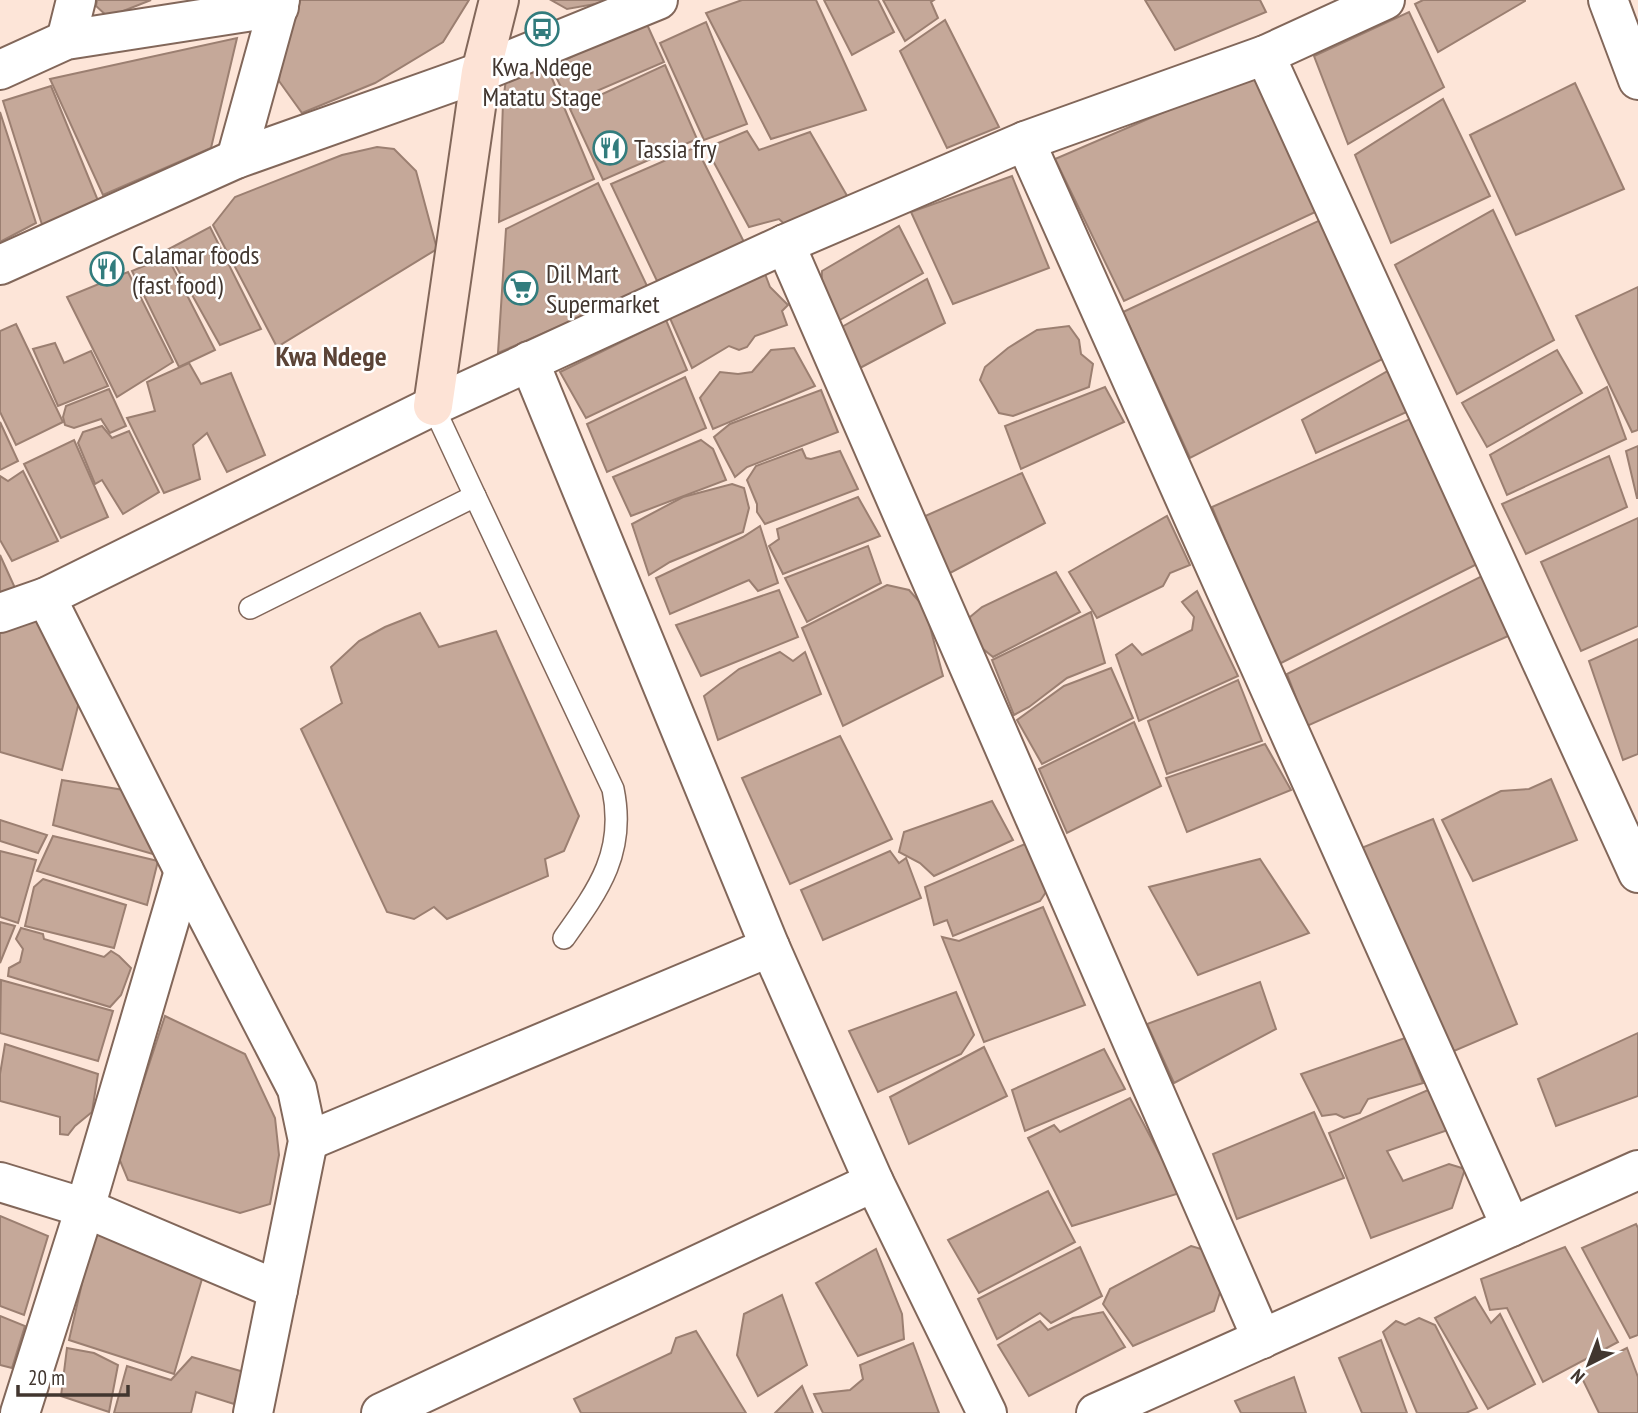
<svg xmlns="http://www.w3.org/2000/svg" width="1638" height="1413" font-family="'PT Sans Narrow',sans-serif">
<style>
.building{fill:#c5a899;stroke:#9b7f71;stroke-width:2}
.lines{fill:none;stroke-linecap:round;stroke-linejoin:round}
.lane-casing{stroke:#82675a;stroke-width:24}
.street-casing{stroke:#82675a;stroke-width:42}
.secondary-casing{stroke:#82675a;stroke-width:42}
.lane{stroke:#fff;stroke-width:21}
.street{stroke:#fff;stroke-width:38}
.secondary{stroke:#fde3d6;stroke-width:38}
.labels{text-anchor:middle;dominant-baseline:central;stroke-width:5;stroke-linejoin:round;paint-order:stroke}
.poi-label{font-size:26px;fill:#41362f;stroke:#fff;text-anchor:start}
.neighbourhood-label{font-size:28px;font-weight:bold;fill:#5b4336;stroke:#fff}
</style>
<rect width="100%" height="100%" fill="#fde5d8"/>
<g class="building">
<path d="M97,0H151L108,17L96,6Z"/>
<path d="M295,0H469L443,42L375,83L302,113L279,81L282,44Z"/>
<path d="M551,0H601V3L567,9Z"/>
<path d="M742,0H816L866,110L771,139L706,13Z"/>
<path d="M824,0H878L894,32L852,55Z"/>
<path d="M883,0H934L931,2L938,18L905,41Z"/>
<path d="M1145,0H1260L1266,12L1175,50Z"/>
<path d="M1423,0H1525V1L1438,52L1415,4Z"/>
<path d="M1409,12L1444,87L1348,144L1314,56Z"/>
<path d="M645,20L664,62L569,103L551,67Z"/>
<path d="M945,20L999,127L947,148L900,51Z"/>
<path d="M706,22L747,124L704,140L660,43Z"/>
<path d="M237,38L211,148L103,195L50,79Z"/>
<path d="M546,64L594,179L499,222L503,102L506,79Z"/>
<path d="M665,65L697,139L603,180L570,109Z"/>
<path d="M1257,72L1326,207L1124,301L1055,159Z"/>
<path d="M1575,83L1624,189L1516,235L1470,135Z"/>
<path d="M51,86L101,208L44,231L3,101Z"/>
<path d="M1443,99L1490,196L1391,243L1355,155Z"/>
<path d="M0,112L36,223L0,242Z"/>
<path d="M747,131L759,150L810,132L853,206L790,229L779,219L749,227L706,148Z"/>
<path d="M377,147L394,149L416,171L437,249L277,347L213,225L235,197L342,155Z"/>
<path d="M696,147L744,242L657,281L611,184Z"/>
<path d="M1012,176L1049,268L953,304L911,212Z"/>
<path d="M598,183L648,288L498,353L506,229Z"/>
<path d="M1493,210L1554,340L1457,394L1395,265Z"/>
<path d="M1329,216L1392,354L1190,458L1123,312Z"/>
<path d="M899,226L923,273L838,321L821,300L822,271Z"/>
<path d="M210,227L261,329L220,345L167,250Z"/>
<path d="M167,256L215,350L179,367L132,271Z"/>
<path d="M762,266L770,287L788,305L782,311L787,325L755,336L747,347L739,350L729,346L692,368L669,316L699,306L705,295Z"/>
<path d="M128,272L173,362L117,397L67,297Z"/>
<path d="M927,279L945,323L860,368L841,354L840,328Z"/>
<path d="M1638,287V430L1632,432L1576,316Z"/>
<path d="M666,320L687,370L586,418L560,372Z"/>
<path d="M16,324L63,422L16,445L0,412V331Z"/>
<path d="M1069,326L1079,340L1081,354L1093,364L1089,387L1013,416L999,413L980,380L985,367L1008,348L1037,330Z"/>
<path d="M55,343L64,363L91,351L108,386L58,406L33,349Z"/>
<path d="M794,348L815,386L713,429L700,398L720,372L738,374L752,372L771,350Z"/>
<path d="M1557,350L1582,393L1487,447L1462,403Z"/>
<path d="M189,363L201,384L231,373L265,455L227,472L207,433L193,445L200,479L164,493L127,418L155,411L147,382Z"/>
<path d="M1393,368L1411,410L1316,453L1302,420Z"/>
<path d="M685,377L706,428L607,472L587,424Z"/>
<path d="M1105,387L1124,422L1021,469L1005,426Z"/>
<path d="M1607,387L1626,439L1507,495L1490,455Z"/>
<path d="M109,389L126,426L110,433L101,419L74,428L65,425L63,417L66,406Z"/>
<path d="M821,390L838,432L747,467L735,477L714,437L730,424Z"/>
<path d="M1419,415L1483,561L1277,665L1212,507Z"/>
<path d="M0,422L18,461L0,470Z"/>
<path d="M102,426L112,438L129,431L159,492L123,514L102,480L95,484L78,443L83,432Z"/>
<path d="M74,440L108,517L61,538L24,464Z"/>
<path d="M701,440L713,449L726,480L631,516L613,477Z"/>
<path d="M1638,446V498H1637L1626,451Z"/>
<path d="M802,449L806,458L811,459L840,451L858,489L765,524L757,512V504L747,480L756,466Z"/>
<path d="M1609,456L1627,507L1526,554L1502,504Z"/>
<path d="M23,471L58,541L12,561L0,540V476L8,481Z"/>
<path d="M1022,473L1045,523L948,574L923,517Z"/>
<path d="M732,484L744,488L749,508L743,532L670,562L649,575L632,524L683,497Z"/>
<path d="M858,497L880,536L783,574L769,546L779,539L777,529Z"/>
<path d="M1167,516L1190,565L1170,573L1163,586L1097,618L1069,572Z"/>
<path d="M1638,518V626L1581,651L1541,562Z"/>
<path d="M760,526L778,583L758,591L749,580L670,614L656,578L743,537Z"/>
<path d="M868,546L881,583L807,622L785,578Z"/>
<path d="M0,555L15,588L0,594Z"/>
<path d="M1056,572L1080,612L993,657L977,644L969,625L970,617L982,607Z"/>
<path d="M1488,573L1515,633L1307,726L1287,674Z"/>
<path d="M887,585L909,590L925,608L943,676L843,726L802,628Z"/>
<path d="M779,590L798,637L701,676L676,625Z"/>
<path d="M1197,591L1238,676L1139,721L1116,655L1132,644L1142,655L1192,630L1194,617L1182,602Z"/>
<path d="M1091,612L1105,663L1067,678L1029,707L1014,715L992,660Z"/>
<path d="M420,613L439,647L496,631L579,816L564,851L545,859L548,876L447,919L434,907L414,919L387,912L301,729L342,703L331,667L359,641L385,627Z"/>
<path d="M39,616L82,690L62,770L0,752V631Z"/>
<path d="M1638,639V754L1623,760L1589,661Z"/>
<path d="M780,652L793,661L805,652L821,694L718,740L704,696L739,669Z"/>
<path d="M1111,668L1133,718L1042,764L1017,720L1064,686Z"/>
<path d="M1238,680L1262,741L1167,774L1148,721Z"/>
<path d="M1134,722L1161,786L1067,833L1039,769Z"/>
<path d="M840,736L892,839L790,884L742,778Z"/>
<path d="M1265,744L1291,790L1187,832L1166,778Z"/>
<path d="M1551,779L1577,840L1473,881L1442,820L1501,791L1529,789Z"/>
<path d="M62,780L136,792L163,857L53,825Z"/>
<path d="M992,801L1013,840L934,876L920,863L899,852L904,832Z"/>
<path d="M1433,819L1517,1024L1454,1051L1354,851Z"/>
<path d="M0,820L47,835L38,853L0,841Z"/>
<path d="M53,836L158,861L147,905L37,871Z"/>
<path d="M1032,841L1050,886L1040,901L953,936L947,920L934,925L925,887Z"/>
<path d="M0,851L36,860L18,923L0,917Z"/>
<path d="M890,851L899,863L906,858L921,898L823,940L801,890Z"/>
<path d="M1260,859L1309,933L1198,975L1149,887Z"/>
<path d="M43,879L126,905L114,948L25,926L34,887Z"/>
<path d="M1043,907L1085,1005L984,1042L942,937L959,941Z"/>
<path d="M0,922L15,926L0,963Z"/>
<path d="M21,928L43,934L44,939L104,957L111,951L119,956L131,968L121,995L110,1007L8,976L9,968L20,962L23,949L16,939Z"/>
<path d="M1,980L113,1011L98,1061L0,1033Z"/>
<path d="M1260,982L1276,1029L1174,1083L1147,1024Z"/>
<path d="M956,992L974,1035L961,1054L878,1092L849,1031Z"/>
<path d="M165,1016L245,1054L275,1118L279,1155L270,1204L240,1213L128,1180L116,1151L128,1128Z"/>
<path d="M1638,1033V1096L1556,1126L1538,1079Z"/>
<path d="M1405,1038L1423,1083L1368,1099L1360,1113L1344,1118L1336,1114L1322,1116L1301,1074Z"/>
<path d="M5,1044L98,1074L92,1112L75,1126L68,1135L60,1134V1117L0,1101V1074Z"/>
<path d="M984,1047L1007,1096L909,1144L890,1097Z"/>
<path d="M1104,1049L1125,1089L1025,1131L1012,1090Z"/>
<path d="M1428,1090L1448,1130L1387,1151L1403,1181L1449,1164L1465,1169L1452,1208L1371,1238L1329,1133Z"/>
<path d="M1130,1098L1180,1193L1072,1226L1028,1138L1054,1125L1060,1132Z"/>
<path d="M1314,1112L1344,1178L1237,1219L1213,1154Z"/>
<path d="M1048,1191L1075,1242L979,1293L948,1240Z"/>
<path d="M0,1216L48,1236L24,1315L0,1306Z"/>
<path d="M1636,1224L1638,1228V1335L1630,1338L1582,1248Z"/>
<path d="M94,1231L204,1272L174,1374L69,1340Z"/>
<path d="M1191,1246L1208,1251L1222,1286L1214,1311L1133,1346L1103,1304L1110,1289Z"/>
<path d="M1080,1247L1102,1296L1051,1323L1040,1313L997,1339L978,1299Z"/>
<path d="M1565,1247L1618,1342L1543,1382L1507,1308L1490,1310L1481,1279Z"/>
<path d="M876,1249L902,1314L904,1339L858,1356L816,1283Z"/>
<path d="M782,1295L807,1365L758,1396L737,1355L744,1314Z"/>
<path d="M1475,1297L1491,1323L1500,1314L1535,1384L1488,1409L1435,1318Z"/>
<path d="M1103,1312L1125,1347L1029,1396L998,1345L1040,1321L1048,1330L1073,1318Z"/>
<path d="M0,1316L25,1326L12,1368L0,1365Z"/>
<path d="M1419,1318L1435,1325L1477,1408L1466,1413H1417L1383,1332L1396,1321L1405,1325Z"/>
<path d="M696,1331L746,1413H581L574,1399L671,1353L676,1338Z"/>
<path d="M1381,1340L1407,1413H1362L1339,1358Z"/>
<path d="M913,1343L939,1413H823L814,1394L850,1390L863,1379L860,1365Z"/>
<path d="M67,1348L94,1353L118,1365L109,1412L61,1396Z"/>
<path d="M1627,1348L1638,1377V1413H1599L1579,1372Z"/>
<path d="M192,1357L244,1372L234,1404L196,1392L191,1413H114L127,1366L171,1380Z"/>
<path d="M1294,1377L1306,1413H1241L1235,1401Z"/>
<path d="M802,1386L813,1413H775Z"/>
</g>
<g class="lines">
<defs>
<g id="lane">
<path d="M475,496L613,789C626,852 599,889 564,938"/>
<path d="M250,608L475,496L433,406"/>
</g>
<g id="street">
<path d="M1608,0L1638,80"/>
<path d="M66,40L76,0"/>
<path d="M1265,55L1638,873"/>
<path d="M0,70L66,40L279,7"/>
<path d="M1025,141L1511,1227"/>
<path d="M236,159L280,0"/>
<path d="M785,244L1262,1339"/>
<path d="M0,265L236,159L481,72L658,0"/>
<path d="M529,361L770,947L874,1182L987,1413"/>
<path d="M46,597L184,871L297,1089L308,1141L253,1413"/>
<path d="M0,613L46,597L433,406L785,244L1025,141L1265,55L1385,0"/>
<path d="M308,1141L770,947"/>
<path d="M0,1182L85,1208L278,1290"/>
<path d="M20,1413L85,1208L184,871"/>
<path d="M381,1413L874,1182"/>
<path d="M1096,1413L1638,1170"/>
</g>
<path id="secondary" d="M433,406L481,72L499,0"/>
</defs>
<use href="#lane" class="lane-casing"/>
<use href="#street" class="street-casing"/>
<use href="#secondary" class="secondary-casing"/>
<use href="#lane" class="lane"/>
<use href="#street" class="street"/>
<use href="#secondary" class="secondary"/>
</g>
<defs>
<symbol id="bus-ring" viewBox="-11 -11 22 22"><circle r="9.5" fill="#fff" stroke="#327c7d" stroke-width="1.5"/><path d="M-5-6H5V4H4V6H2V4H-2V6H-4V4H-5ZM-3.5-4V0h7V-4ZM-3.5 1.2v1.5H-2V1.2ZM2 1.2v1.5H3.5V1.2Z" fill="#327c7d"/></symbol>
<symbol id="restaurant-ring" viewBox="-11 -11 22 22"><circle r="9.5" fill="#fff" stroke="#327c7d" stroke-width="1.5"/><path d="M-5-6h1v4h1v-4h1v4h1v-4h1v5L-1.5 .5V6h-2V.5L-5-1ZM5-6V6H3V1.5H1.5Q1.5-4 5-6Z" fill="#327c7d"/></symbol>
<symbol id="supermarket-ring" viewBox="-11 -11 22 22"><circle r="9.5" fill="#fff" stroke="#327c7d" stroke-width="1.5"/><path d="M-6-5.5h2.5l.6 2H6L4.5 2H-2.5L-4.4-4H-6ZM-1.5 3.2a1.3 1.3 0 1 0 .1 0ZM3 3.2a1.3 1.3 0 1 0 .1 0Z" fill="#327c7d"/></symbol>
</defs>
<g fill-rule="evenodd">
<use href="#bus-ring" x="523" y="10" width="38" height="38"/>
<use href="#restaurant-ring" x="591" y="129" width="38" height="38"/>
<use href="#restaurant-ring" x="88" y="250" width="38" height="38"/>
<use href="#supermarket-ring" x="502" y="269" width="38" height="38"/>
</g>
<g class="labels">
<g class="poi-label">
<text x="542" y="66" text-anchor="middle">Kwa Ndege<tspan x="542" dy="30">Matatu Stage</tspan></text>
<text x="634" y="148">Tassia fry</text>
<text x="132" y="254">Calamar foods<tspan x="132" dy="30">(fast food)</tspan></text>
<text x="546" y="273">Dil Mart<tspan x="546" dy="30">Supermarket</tspan></text>
</g>
<g class="neighbourhood-label">
<text x="331" y="355">Kwa Ndege</text>
</g>
</g>
<g transform="translate(1589 1364) rotate(222)" stroke="#ffffff" stroke-width="5" paint-order="stroke">
<path d="M0-5L12 26L0 18L-12 26Z" fill="#41362f"/>
<text y="-10" font-size="19" font-weight="bold" text-anchor="middle" fill="#41362f">N</text>
</g>
<path d="M18 1385v10h110v-10" fill="none" stroke="#41362f" stroke-width="3.5"/>
<text x="28" y="1385" font-size="21" fill="#41362f" stroke="#ffffff" stroke-width="5" paint-order="stroke">20 m</text>
</svg>
